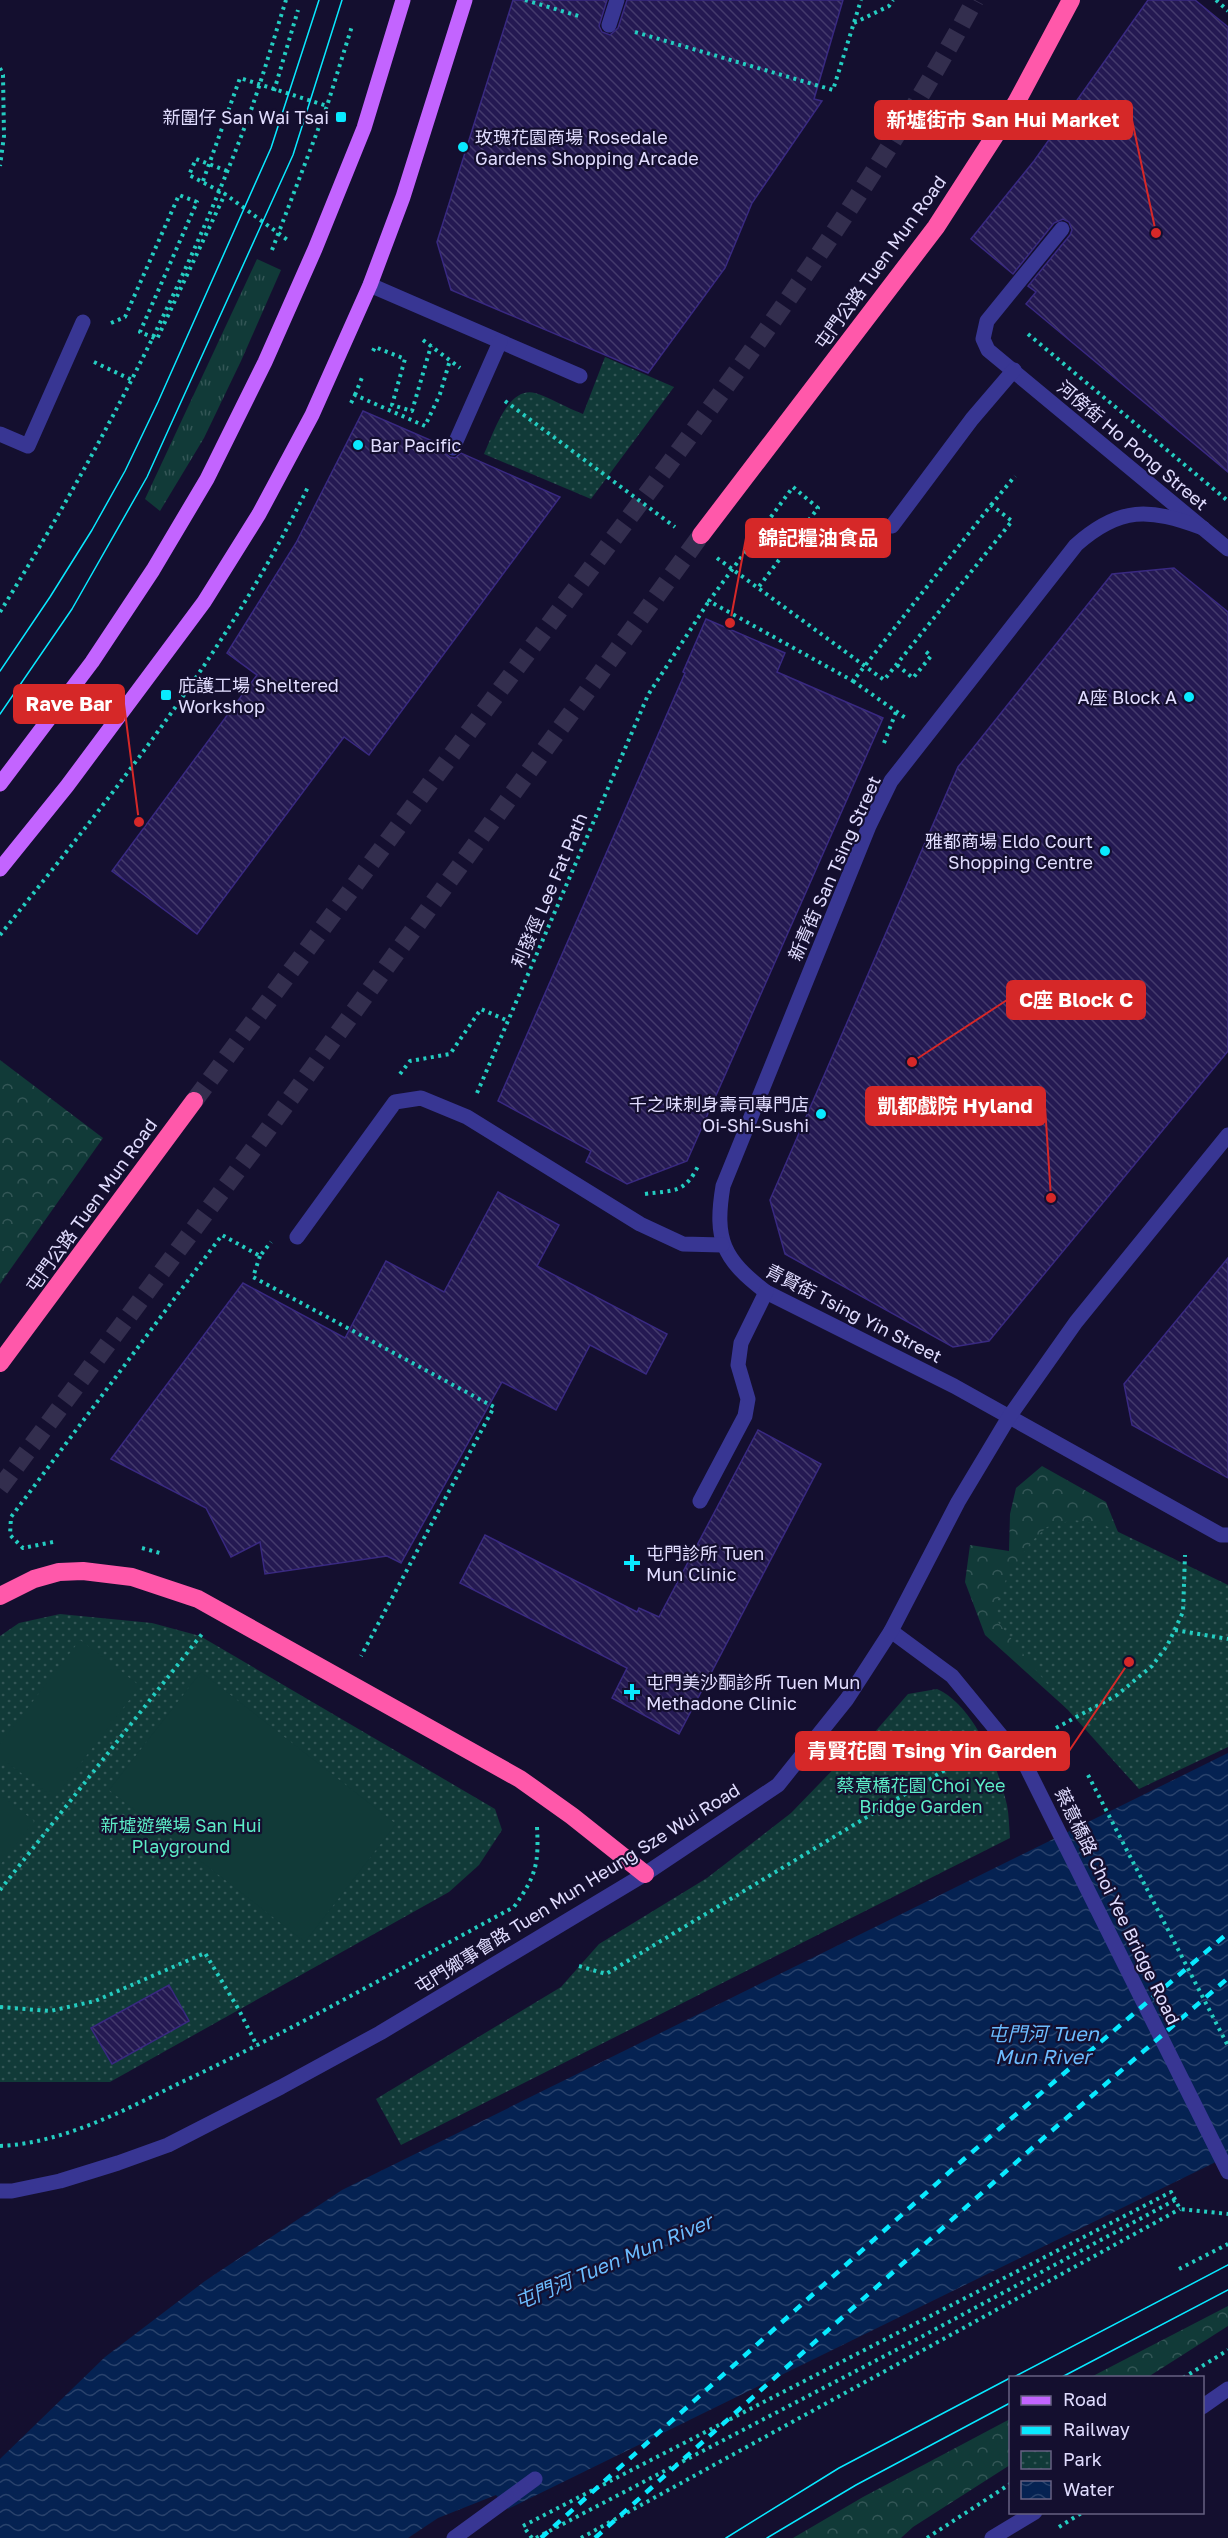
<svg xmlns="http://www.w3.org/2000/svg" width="1228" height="2538" font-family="'Golos Text','Noto Sans TC',sans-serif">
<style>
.grass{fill:url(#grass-tufts)}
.forest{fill:url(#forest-crowns)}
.park{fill:url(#park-dots)}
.pitch{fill:#113a38}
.water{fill:url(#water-waves)}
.building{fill:url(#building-back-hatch);stroke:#392981;stroke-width:1.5}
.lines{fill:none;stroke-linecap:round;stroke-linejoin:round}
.highway-tunnel{stroke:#332e4e;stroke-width:18;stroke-dasharray:18 9;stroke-linecap:butt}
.path{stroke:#24cdc1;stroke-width:4;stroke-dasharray:3 4.5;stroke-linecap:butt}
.minor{stroke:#383693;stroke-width:15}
.major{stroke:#c364ff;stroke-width:15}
.highway{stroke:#ff58aa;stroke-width:18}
.tram{stroke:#09e9ff;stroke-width:1.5}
.rail{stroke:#09e9ff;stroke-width:4.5;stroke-dasharray:9 8;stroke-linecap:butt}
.poi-dot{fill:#09e9ff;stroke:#140f2f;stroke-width:2}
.labels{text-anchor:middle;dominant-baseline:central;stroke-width:4.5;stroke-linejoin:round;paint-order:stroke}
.poi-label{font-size:18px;fill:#e1ddff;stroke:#140f2f;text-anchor:start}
.street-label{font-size:18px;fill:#e1ddff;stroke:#140f2f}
.park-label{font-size:18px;fill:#5cedc7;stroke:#140f2f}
.water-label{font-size:20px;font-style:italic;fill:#6bbcff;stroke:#140f2f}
.leader{fill:none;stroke:#d62828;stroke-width:2}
.callout-dot{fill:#d62828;stroke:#140f2f;stroke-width:2}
.callout{fill:#d62828;stroke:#d62828;stroke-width:2}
.callout-label{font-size:20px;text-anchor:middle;font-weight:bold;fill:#fff}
</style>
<defs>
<pattern id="grass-tufts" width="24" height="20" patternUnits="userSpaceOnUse" patternTransform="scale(1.5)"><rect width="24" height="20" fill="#113a38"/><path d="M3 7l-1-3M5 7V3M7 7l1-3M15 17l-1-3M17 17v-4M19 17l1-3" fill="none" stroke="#335656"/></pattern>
<pattern id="forest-crowns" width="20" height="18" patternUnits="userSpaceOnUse" patternTransform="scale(1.5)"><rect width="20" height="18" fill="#113a38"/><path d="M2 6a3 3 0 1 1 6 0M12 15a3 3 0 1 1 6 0" fill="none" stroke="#335656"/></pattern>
<pattern id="park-dots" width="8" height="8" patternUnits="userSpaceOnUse" patternTransform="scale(1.5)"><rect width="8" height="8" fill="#113a38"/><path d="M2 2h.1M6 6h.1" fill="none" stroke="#335656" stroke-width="1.8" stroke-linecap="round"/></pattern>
<pattern id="water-waves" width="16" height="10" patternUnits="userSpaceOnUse" patternTransform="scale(1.5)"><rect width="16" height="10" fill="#052252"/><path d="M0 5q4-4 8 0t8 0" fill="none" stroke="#29426c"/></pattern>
<pattern id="building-back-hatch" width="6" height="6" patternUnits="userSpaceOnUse" patternTransform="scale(1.5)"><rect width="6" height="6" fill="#241952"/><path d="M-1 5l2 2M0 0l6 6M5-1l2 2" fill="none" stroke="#443a6c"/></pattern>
</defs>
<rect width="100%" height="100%" fill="#140f2f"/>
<path class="grass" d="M257,259L281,270L241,361L204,438L160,511L145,499Z"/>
<g class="forest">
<path d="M0,1060L103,1138L0,1284Z"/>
<path d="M1042,1466L1106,1502L1122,1542L1067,1709L985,1635L965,1582L970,1545L1009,1551L1010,1514L1016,1488Z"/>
<path d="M1228,2306V2326L1148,2377H1091Z"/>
<path d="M1010,2419V2465L913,2527L901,2538H793L863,2497Z"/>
</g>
<g class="park">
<path d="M605,357L674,387L591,499L484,454C493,435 507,386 535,393C551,398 567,408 583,414Z"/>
<path d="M1073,1520L1102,1524L1228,1585V1747L1139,1789L1067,1709L998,1622L997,1602L1007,1577L1032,1541L1047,1527Z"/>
<path d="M60,1614L152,1623L200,1636L495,1809L502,1830L479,1865L449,1892L110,2082H0V1636L19,1623Z"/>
<path d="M937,1689C975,1706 998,1767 1007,1805C1009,1815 1009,1827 1010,1838L401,2145L376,2099L561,1987L599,1944L707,1878L791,1813L851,1751L865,1733L873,1734L908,1694Z"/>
</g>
<g class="pitch">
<path d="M80,1640L140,1686L54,1798L0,1757V1744Z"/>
<path d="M201,1672L396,1824L305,1942L109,1790Z"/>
<path d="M0,1794L34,1821L0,1865Z"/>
</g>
<path class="water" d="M1228,1753V2156L508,2509L496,2495L438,2518L408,2538H0V2459L105,2357L205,2281L342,2190Z"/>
<g class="building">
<path d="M513,0H607L599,26L602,32L610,35L618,28L627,0H843L814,99L822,101L752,203L725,268L648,373L451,290L437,242Z"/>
<path d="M1148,0H1195L1228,27V472L1026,304L1036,292L1028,286L1070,235L1072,230L1069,222L1063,219L1054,223L1013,274L971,239L1034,161Z"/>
<path d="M363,411L444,446L445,453L450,457L455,458L461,453L560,497L369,755L344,737L197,934L112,871L257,675L227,653L296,543Z"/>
<path d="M1174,568L1228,612V1051L989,1341L953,1347L785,1254L770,1200L958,767L1112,574Z"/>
<path d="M706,619L785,653L777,672L883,718L687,1161L627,1184L586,1162L591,1151L498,1101L685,673L683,672Z"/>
<path d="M498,1192L559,1225L537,1266L667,1334L646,1374L590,1345L556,1410L502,1382L401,1563L387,1556L265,1574L260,1542L231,1557L206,1508L111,1459L243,1283L345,1338L386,1261L444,1292Z"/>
<path d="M1228,1258V1478L1132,1425L1124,1384Z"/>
<path d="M758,1430L821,1464L679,1734L612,1698L627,1668L460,1583L485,1535L637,1612L639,1608L659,1617Z"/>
<path d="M169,1985L189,2021L112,2064L91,2028Z"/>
</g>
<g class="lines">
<g class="highway-tunnel">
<path d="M194,1101C320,932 445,763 571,595C715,403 861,211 975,0"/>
<path d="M0,1488L258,1143L701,535"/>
</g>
<g class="path">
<path d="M525,0L582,17"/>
<path d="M1216,0L1228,11"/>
<path d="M854,23L889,6L893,0"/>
<path d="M635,32L833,90L861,0"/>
<path d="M0,68L3,75L4,136L0,166"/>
<path d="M274,91L298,10"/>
<path d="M227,171L196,159L189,175L225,194L289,241"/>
<path d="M203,181L240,78L327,106"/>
<path d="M272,250L327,106L352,26"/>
<path d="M111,323L125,317L179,195L197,202L140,332L157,339L225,194"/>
<path d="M1028,334L1228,501"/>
<path d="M423,340L460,368"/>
<path d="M373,351L375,347L405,359L392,405L412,411L431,346"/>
<path d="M94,362L132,380"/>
<path d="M355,395L363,375"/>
<path d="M505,401L675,527"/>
<path d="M351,403L355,395L425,426L440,394L450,360"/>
<path d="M991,505L1015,476"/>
<path d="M717,558L884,680L1012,521L991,505L853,681L709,601L793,487L818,508L758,588"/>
<path d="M0,612C98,454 185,287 250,113C263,76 274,38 286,0"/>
<path d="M897,665L913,678L931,656L924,650"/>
<path d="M853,681L907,719"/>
<path d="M884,743L896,712"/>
<path d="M0,935C114,793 228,651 308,487"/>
<path d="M400,1074L410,1061L450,1054L481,1009L508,1021"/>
<path d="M477,1093L648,695L709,601"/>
<path d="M645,1194C674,1190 685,1194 699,1164"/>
<path d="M260,1256L253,1277L494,1407L361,1656"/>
<path d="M53,1542L23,1548L10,1535L11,1517L222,1235L260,1256L271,1242"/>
<path d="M142,1548L160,1553"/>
<path d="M1175,1630L1228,1639"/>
<path d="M1056,1728L1117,1695L1152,1666L1167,1646L1183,1612L1185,1555"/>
<path d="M1088,1775L1228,2046"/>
<path d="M0,1890L202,1634"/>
<path d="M579,1966L606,1974L950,1767L972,1759L986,1761"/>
<path d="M0,2007L50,2011L95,2001L205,1953L239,2010L257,2046"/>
<path d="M0,2146C65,2143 126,2109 184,2081C296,2028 405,1966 514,1907C536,1876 539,1864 537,1827"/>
<path d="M1179,2269L1228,2244"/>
<path d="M1183,2378L1228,2350"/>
<path d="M1059,2527L1083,2512"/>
<path d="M532,2538L523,2526L1171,2192L1180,2209L1228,2214"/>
<path d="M536,2538L921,2337L1175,2200"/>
<path d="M581,2538L1180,2209"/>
<path d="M927,2538L1010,2484"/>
</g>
<g class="minor">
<path d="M609,25L617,0"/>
<path d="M1062,229L987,321L983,339L988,350L1228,549"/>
<path d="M370,285L580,376"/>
<path d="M0,434L28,446L83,322"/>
<path d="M453,448L500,342"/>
<path d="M892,526L972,419L1014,370"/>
<path d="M1203,528C1149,508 1120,506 1076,545L891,781L869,826L723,1186C714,1240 723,1259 766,1292L954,1386L1221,1535H1228"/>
<path d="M297,1237L395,1102L421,1098L467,1117L640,1224L683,1244L722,1245"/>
<path d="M700,1501L745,1416L748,1399L738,1365L741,1343L766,1292"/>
<path d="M891,1631L952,1676L1026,1766L1228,2172"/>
<path d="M0,2191H12L60,2181L118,2163L168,2145L281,2087L380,2033L645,1874L778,1785L847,1699L891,1631L958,1502L1009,1417L1076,1322L1228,1135"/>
<path d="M1202,2407L1228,2389"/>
<path d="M454,2538L535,2479"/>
<path d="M992,2538L1035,2512"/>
</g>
<g class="major">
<path d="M0,784L92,662L153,570L207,479L265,362L315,249L364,128L403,0"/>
<path d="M0,869L67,786L204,602L259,514L312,415L370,285L403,197L465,0"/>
</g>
<g class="highway">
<path d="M701,535L936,227L1016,103L1071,0"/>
<path d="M0,1363L194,1101"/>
<path d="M0,1596L34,1579L59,1572L83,1571L132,1577L198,1599L520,1779L572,1816L645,1874"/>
</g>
<g class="tram">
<path d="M0,671L50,597L92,530L125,471L158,402L271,148L319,0"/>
<path d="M0,714L72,609L147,477L293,155L342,0"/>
<path d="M1012,2378L1228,2265"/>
<path d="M1060,2378L1228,2290"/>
<path d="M726,2538L839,2468L1010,2378"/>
<path d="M767,2538L856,2485L1010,2403"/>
</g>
<g class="rail">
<path d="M541,2538L964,2159L1228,1933"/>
<path d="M595,2538L1048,2134L1228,1978"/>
</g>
</g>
<g class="poi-dot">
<rect x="335" y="111" width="12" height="12" rx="3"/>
<circle cx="463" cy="147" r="6"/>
<circle cx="358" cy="445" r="6"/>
<rect x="160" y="689" width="12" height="12" rx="3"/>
<circle cx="1189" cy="697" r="6"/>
<circle cx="1105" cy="851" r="6"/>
<circle cx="821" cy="1114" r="6"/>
<path d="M629 1554h6v6h6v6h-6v6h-6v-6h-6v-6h6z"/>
<path d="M629 1683h6v6h6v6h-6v6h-6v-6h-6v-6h6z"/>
</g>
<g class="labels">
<g class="poi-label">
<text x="329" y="117" text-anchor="end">新圍仔 San Wai Tsai</text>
<text x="475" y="137">玫瑰花園商場 Rosedale<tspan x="475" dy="21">Gardens Shopping Arcade</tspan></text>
<text x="370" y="445">Bar Pacific</text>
<text x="178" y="685">庇護工場 Sheltered<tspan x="178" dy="21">Workshop</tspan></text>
<text x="1177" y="697" text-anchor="end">A座 Block A</text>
<text x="1093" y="841" text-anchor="end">雅都商場 Eldo Court<tspan x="1093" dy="21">Shopping Centre</tspan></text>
<text x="809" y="1104" text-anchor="end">千之味刺身壽司專門店<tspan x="809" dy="21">Oi-Shi-Sushi</tspan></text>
<text x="646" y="1553">屯門診所 Tuen<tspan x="646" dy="21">Mun Clinic</tspan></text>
<text x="646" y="1682">屯門美沙酮診所 Tuen Mun<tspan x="646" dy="21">Methadone Clinic</tspan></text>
</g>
<g class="street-label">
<text transform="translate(880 262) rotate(-54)">屯門公路 Tuen Mun Road</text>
<text transform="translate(1133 445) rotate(40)">河傍街 Ho Pong Street</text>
<text transform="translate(834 868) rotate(-66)">新青街 San Tsing Street</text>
<text transform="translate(549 890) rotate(-67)">利發徑 Lee Fat Path</text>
<text transform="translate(91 1205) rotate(-54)">屯門公路 Tuen Mun Road</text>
<text transform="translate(854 1313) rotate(27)">青賢街 Tsing Yin Street</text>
<text transform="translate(577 1888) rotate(-32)">屯門鄉事會路 Tuen Mun Heung Sze Wui Road</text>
<text transform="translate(1118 1906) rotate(64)">蔡意橋路 Choi Yee Bridge Road</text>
</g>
<g class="park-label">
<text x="921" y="1785">蔡意橋花園 Choi Yee<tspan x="921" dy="21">Bridge Garden</tspan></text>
<text x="181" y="1825">新墟遊樂場 San Hui<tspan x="181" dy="21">Playground</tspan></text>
</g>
<g class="water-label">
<text x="1043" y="2033">屯門河 Tuen<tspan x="1043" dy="23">Mun River</tspan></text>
<text transform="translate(613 2261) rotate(-23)">屯門河 Tuen Mun River</text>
</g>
</g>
<path class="leader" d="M1156 233L1132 120M730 623L746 538M139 822L124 704M912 1062L1007 1000M1051 1198L1045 1106M1129 1662L1069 1751"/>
<g class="callout-dot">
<circle cx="1156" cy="233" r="6"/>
<circle cx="730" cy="623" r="6"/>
<circle cx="139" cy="822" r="6"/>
<circle cx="912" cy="1062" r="6"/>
<circle cx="1051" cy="1198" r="6"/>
<circle cx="1129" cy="1662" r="6"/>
</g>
<g class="callout">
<rect x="875" y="101" width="257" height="38" rx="6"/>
<rect x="746" y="519" width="144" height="38" rx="6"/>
<rect x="14" y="685" width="110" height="38" rx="6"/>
<rect x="1007" y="981" width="138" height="38" rx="6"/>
<rect x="866" y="1087" width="179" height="38" rx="6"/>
<rect x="796" y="1732" width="273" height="38" rx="6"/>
</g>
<g class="callout-label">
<text x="1003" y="127">新墟街市 San Hui Market</text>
<text x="818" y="545">錦記糧油食品</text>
<text x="69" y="711">Rave Bar</text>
<text x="1076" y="1007">C座 Block C</text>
<text x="955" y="1113">凱都戲院 Hyland</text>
<text x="932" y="1758">青賢花園 Tsing Yin Garden</text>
</g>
<rect x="1009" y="2376" width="195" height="138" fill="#140f2f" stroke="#666182" stroke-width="1.5"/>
<rect x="1021" y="2396" width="30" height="9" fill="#c364ff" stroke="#666182" stroke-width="1.5"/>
<text x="1063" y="2406" font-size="18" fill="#e1ddff">Road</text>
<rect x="1021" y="2426" width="30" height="9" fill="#09e9ff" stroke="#666182" stroke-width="1.5"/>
<text x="1063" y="2436" font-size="18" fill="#e1ddff">Railway</text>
<rect x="1021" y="2451" width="30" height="18" fill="url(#park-dots)" stroke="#666182" stroke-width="1.5"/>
<text x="1063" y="2466" font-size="18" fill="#e1ddff">Park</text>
<rect x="1021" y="2481" width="30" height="18" fill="url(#water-waves)" stroke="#666182" stroke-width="1.5"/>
<text x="1063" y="2496" font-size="18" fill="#e1ddff">Water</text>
</svg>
